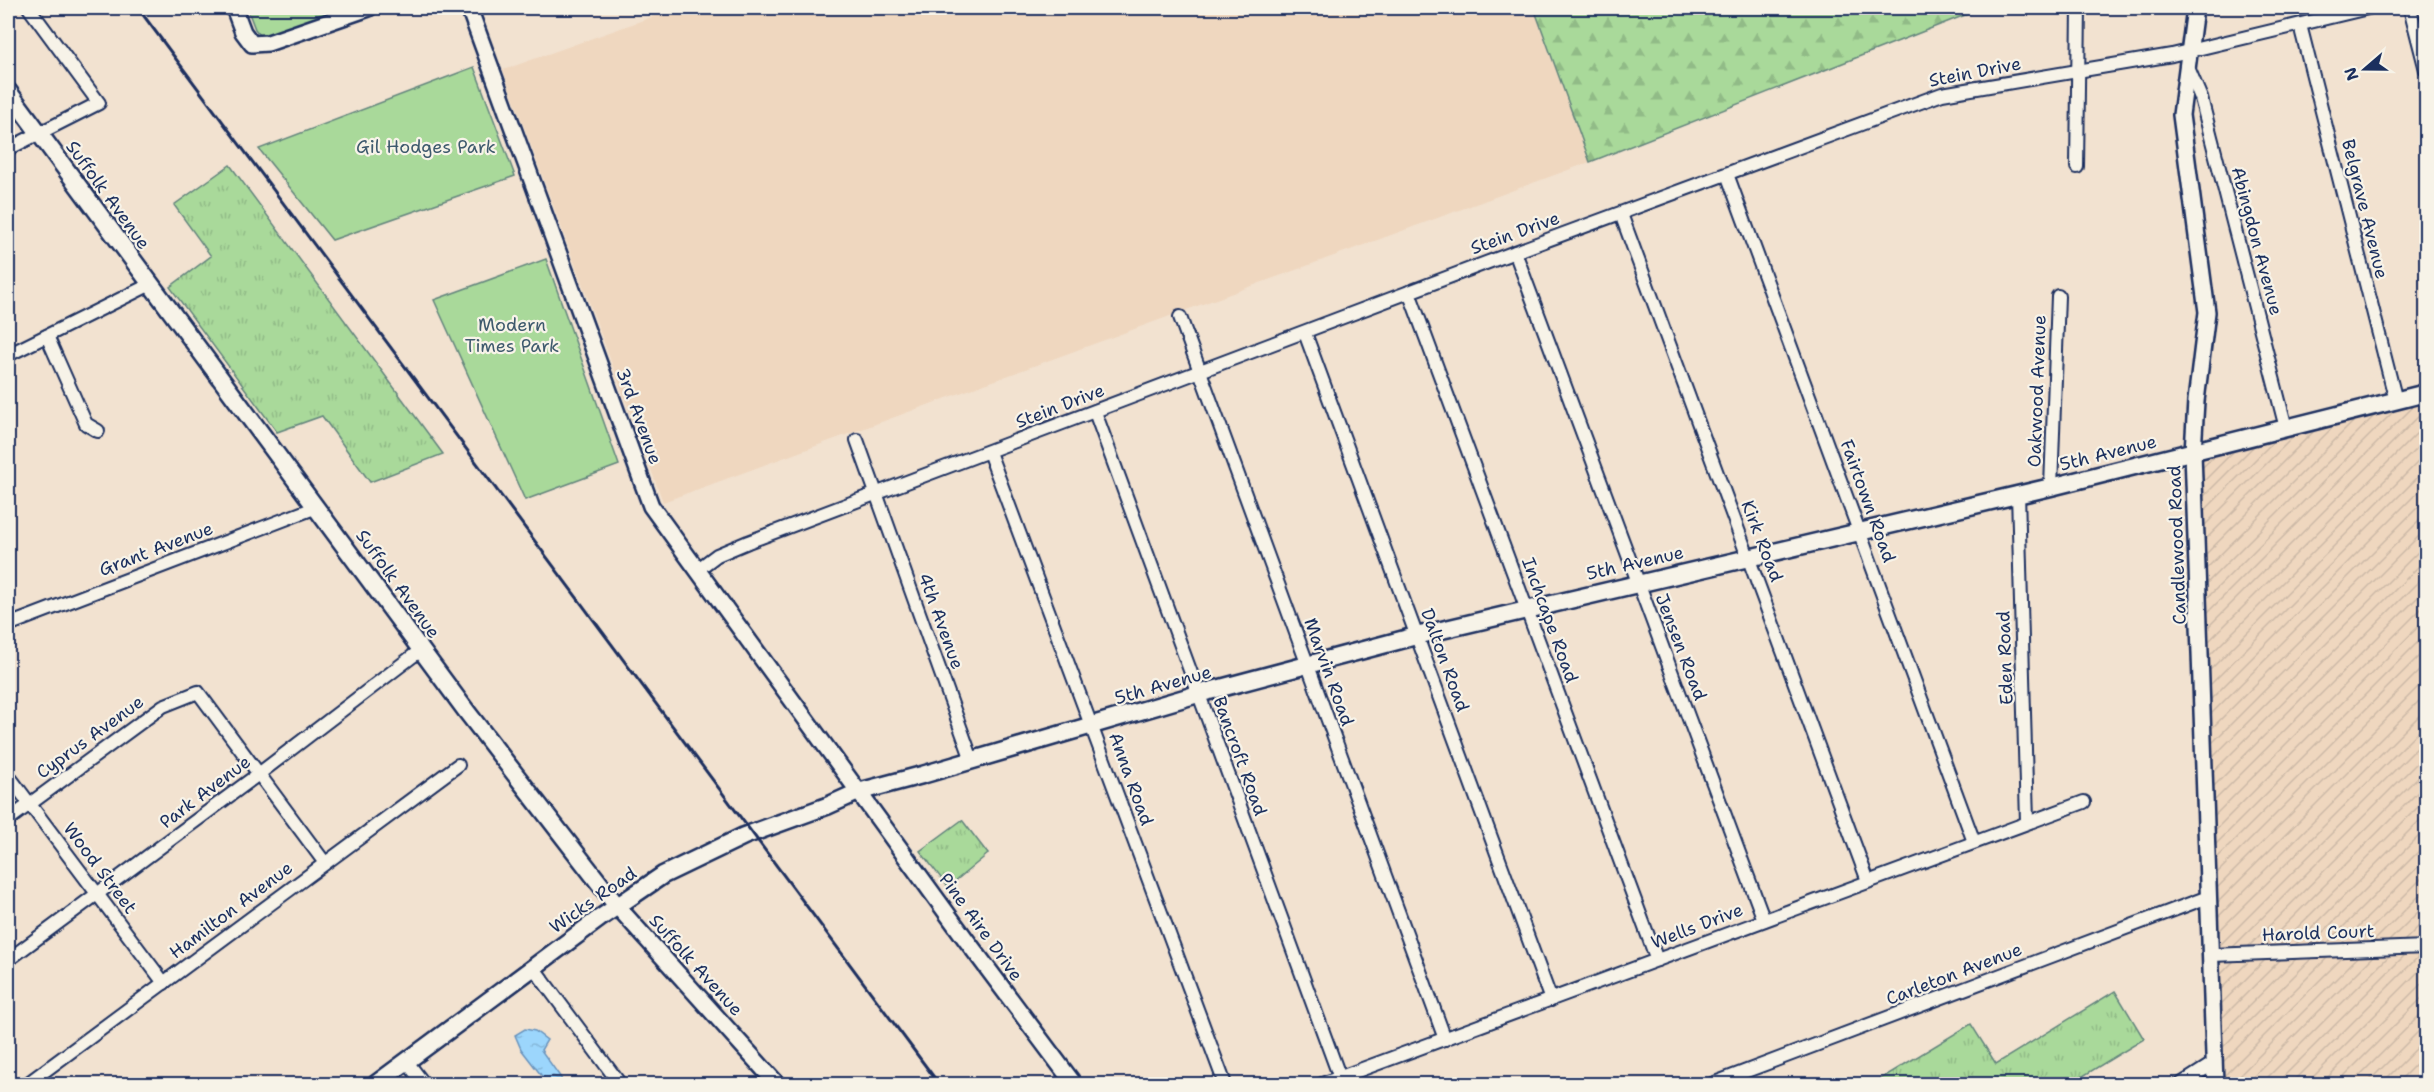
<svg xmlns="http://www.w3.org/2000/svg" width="2434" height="1092" font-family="'Shantell Sans',sans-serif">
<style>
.built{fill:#efd7bf}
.industrial{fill:url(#industrial-furrows)}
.grass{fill:url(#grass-tufts);stroke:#62847c;stroke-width:1.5}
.forest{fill:url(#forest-firs);stroke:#62847c;stroke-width:1.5}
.park{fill:#a9d99a;stroke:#62847c;stroke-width:1.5}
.water{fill:url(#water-ripples);stroke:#6893bd;stroke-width:1.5}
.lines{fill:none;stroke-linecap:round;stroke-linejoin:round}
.minor-casing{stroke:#1b2f5e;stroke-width:16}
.tertiary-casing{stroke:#1b2f5e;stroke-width:20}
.secondary-casing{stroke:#1b2f5e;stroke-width:21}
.minor{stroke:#f7f3e8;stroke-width:12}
.tertiary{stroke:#f7f3e8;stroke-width:15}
.secondary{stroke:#f7f3e8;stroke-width:16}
.rail{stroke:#1b2f5e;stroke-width:3}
.labels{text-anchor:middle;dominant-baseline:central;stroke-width:4.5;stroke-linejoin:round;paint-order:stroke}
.street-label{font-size:18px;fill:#1b2f5e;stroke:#f7f3e8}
.park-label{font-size:18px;fill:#3e5a6d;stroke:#f7f3e8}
</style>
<defs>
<pattern id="industrial-furrows" width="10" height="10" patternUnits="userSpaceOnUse" patternTransform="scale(1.5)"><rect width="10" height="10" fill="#efd7bf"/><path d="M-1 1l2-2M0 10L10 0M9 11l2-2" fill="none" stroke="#ccb9a7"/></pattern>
<pattern id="grass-tufts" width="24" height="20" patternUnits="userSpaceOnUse" patternTransform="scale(1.5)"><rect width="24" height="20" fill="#a9d99a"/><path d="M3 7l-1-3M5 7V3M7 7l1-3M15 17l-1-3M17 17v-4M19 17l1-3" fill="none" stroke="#91bb87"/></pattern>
<pattern id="forest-firs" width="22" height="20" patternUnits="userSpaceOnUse" patternTransform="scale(1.5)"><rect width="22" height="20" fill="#a9d99a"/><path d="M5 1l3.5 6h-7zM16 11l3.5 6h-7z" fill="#91bb87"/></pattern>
<pattern id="water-ripples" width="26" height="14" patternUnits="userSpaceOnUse" patternTransform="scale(1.5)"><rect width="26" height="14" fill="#9cd6fc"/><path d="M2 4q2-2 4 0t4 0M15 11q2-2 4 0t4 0" fill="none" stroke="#86b8da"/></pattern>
</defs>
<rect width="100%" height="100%" fill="#f2e2d0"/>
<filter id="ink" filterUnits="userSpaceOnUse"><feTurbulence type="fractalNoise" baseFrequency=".0167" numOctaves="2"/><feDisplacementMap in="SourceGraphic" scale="12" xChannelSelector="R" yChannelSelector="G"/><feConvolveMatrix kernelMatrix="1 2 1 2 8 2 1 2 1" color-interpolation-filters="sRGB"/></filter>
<g filter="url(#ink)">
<path class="built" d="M677,8H1534L1590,162L663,502L503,70Z"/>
<path class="industrial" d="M2426,394V1084H2215L2193,452Z"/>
<g class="grass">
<path d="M230,165L443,454L370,482L322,416L277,432L170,287L211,256L174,205Z"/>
<path d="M962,820L988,854L948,887L920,851Z"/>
<path d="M2115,991L2144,1039L2070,1084H1872L1971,1024L1996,1064Z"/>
</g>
<path class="forest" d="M1534,8H1983L1590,162Z"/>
<g class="park">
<path d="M247,8H342L266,35H260L255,29Z"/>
<path d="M474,67L515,176L332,240L259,149Z"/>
<path d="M546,259L619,465L525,500L434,300Z"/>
</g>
<path class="water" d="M525,1029L535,1031L547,1040L541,1050L561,1078L562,1084H548L521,1049L515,1035Z"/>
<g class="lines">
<defs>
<g id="minor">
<path d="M2410,8L2426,70"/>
<path d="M2300,25L2396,401"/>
<path d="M2187,65L2201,98L2286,428"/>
<path d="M8,149L99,103L29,8"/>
<path d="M2077,167L2079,8"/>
<path d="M1727,174L1974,842"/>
<path d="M1621,214L1868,881"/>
<path d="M1515,252L1764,920"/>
<path d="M1409,292L1657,960"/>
<path d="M1180,317L1445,1039"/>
<path d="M1305,333L1551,1000"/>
<path d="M47,336L86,424L98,431"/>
<path d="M8,355L149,285"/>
<path d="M1095,412L1340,1078"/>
<path d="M857,440L972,760"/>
<path d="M989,452L1225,1084"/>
<path d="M2051,487L2058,296"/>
<path d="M2018,493L2027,822"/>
<path d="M697,570L717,555L748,542L1515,252L1942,94L2172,55L2368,8"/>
<path d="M8,625L317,507"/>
<path d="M8,775L164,983"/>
<path d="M8,820L163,706L198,692L325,863"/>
<path d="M2211,955L2426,947"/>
<path d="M8,960L260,773L422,649"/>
<path d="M533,967L620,1084"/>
<path d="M407,1062L424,1084"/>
<path d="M27,1084L458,765"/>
<path d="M1322,1084L2084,802"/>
<path d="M1712,1084L2208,897"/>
<path d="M2181,1084L2214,1063"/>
</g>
<g id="tertiary">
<path d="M234,8L243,32L252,44L268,43L369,8"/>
<path d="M469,8L651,506L967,941L1074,1084"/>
<path d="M2195,8L2181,115L2207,312L2196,401L2193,452L2215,1084"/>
<path d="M617,906L777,1084"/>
</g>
<g id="secondary">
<path d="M8,91L467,712L617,906"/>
<path d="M376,1084L600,918L663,875L744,836L827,806L858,792L922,775L1198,694L1416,636L2051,487L2426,393"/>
</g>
</defs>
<use href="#minor" class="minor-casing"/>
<use href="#tertiary" class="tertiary-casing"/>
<use href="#secondary" class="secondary-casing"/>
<use href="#minor" class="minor"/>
<use href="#tertiary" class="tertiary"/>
<use href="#secondary" class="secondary"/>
<path class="rail" d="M138,8L939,1084"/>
</g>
</g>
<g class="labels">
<g class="street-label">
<text transform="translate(1975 72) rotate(-11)">Stein Drive</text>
<text transform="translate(108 195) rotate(54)">Suffolk Avenue</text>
<text transform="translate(2365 209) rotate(76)">Belgrave Avenue</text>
<text transform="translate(1515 233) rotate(-20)">Stein Drive</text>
<text transform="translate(2257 241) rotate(75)">Abingdon Avenue</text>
<text transform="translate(2037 391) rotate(-88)">Oakwood Avenue</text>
<text transform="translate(1060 406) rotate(-21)">Stein Drive</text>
<text transform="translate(639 416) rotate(70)">3rd Avenue</text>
<text transform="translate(2108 453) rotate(-14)">5th Avenue</text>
<text transform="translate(1868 501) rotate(70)">Fairtown Road</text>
<text transform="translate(1762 541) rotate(69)">Kirk Road</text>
<text transform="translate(2177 545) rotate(-92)">Candlewood Road</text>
<text transform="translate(156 549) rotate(-21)">Grant Avenue</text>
<text transform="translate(1635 563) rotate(-13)">5th Avenue</text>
<text transform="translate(398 584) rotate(54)">Suffolk Avenue</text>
<text transform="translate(1550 620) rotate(70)">Inchcape Road</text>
<text transform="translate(941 621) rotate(70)">4th Avenue</text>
<text transform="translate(1681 647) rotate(69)">Jensen Road</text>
<text transform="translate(2005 658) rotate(-92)">Eden Road</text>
<text transform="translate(1445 660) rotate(70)">Dalton Road</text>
<text transform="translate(1329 672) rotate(70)">Marvin Road</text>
<text transform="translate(1163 685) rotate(-16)">5th Avenue</text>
<text transform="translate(90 737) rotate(-36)">Cyprus Avenue</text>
<text transform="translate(1240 756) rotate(70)">Bancroft Road</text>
<text transform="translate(1131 779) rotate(70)">Anna Road</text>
<text transform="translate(205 792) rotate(-37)">Park Avenue</text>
<text transform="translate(100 868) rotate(53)">Wood Street</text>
<text transform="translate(593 900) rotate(-35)">Wicks Road</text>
<text transform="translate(231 910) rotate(-37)">Hamilton Avenue</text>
<text transform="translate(1697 926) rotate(-21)">Wells Drive</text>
<text transform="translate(981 927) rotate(54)">Pine Aire Drive</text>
<text transform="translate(2318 933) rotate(-2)">Harold Court</text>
<text transform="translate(696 965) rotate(48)">Suffolk Avenue</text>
<text transform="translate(1954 974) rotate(-21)">Carleton Avenue</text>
</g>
<g class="park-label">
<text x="426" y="147">Gil Hodges Park</text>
<text x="512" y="325">Modern<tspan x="512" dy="21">Times Park</tspan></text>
</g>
</g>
<rect width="2434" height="1092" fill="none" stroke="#f7f3e8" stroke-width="30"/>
<rect x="15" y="15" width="2404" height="1062" fill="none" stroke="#1b2f5e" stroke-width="2" filter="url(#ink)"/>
<g transform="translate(2365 69) rotate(250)" stroke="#f7f3e8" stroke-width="4.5" paint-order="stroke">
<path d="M0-4.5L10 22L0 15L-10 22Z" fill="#1b2f5e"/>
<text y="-9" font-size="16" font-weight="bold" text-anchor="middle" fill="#1b2f5e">N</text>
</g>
</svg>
